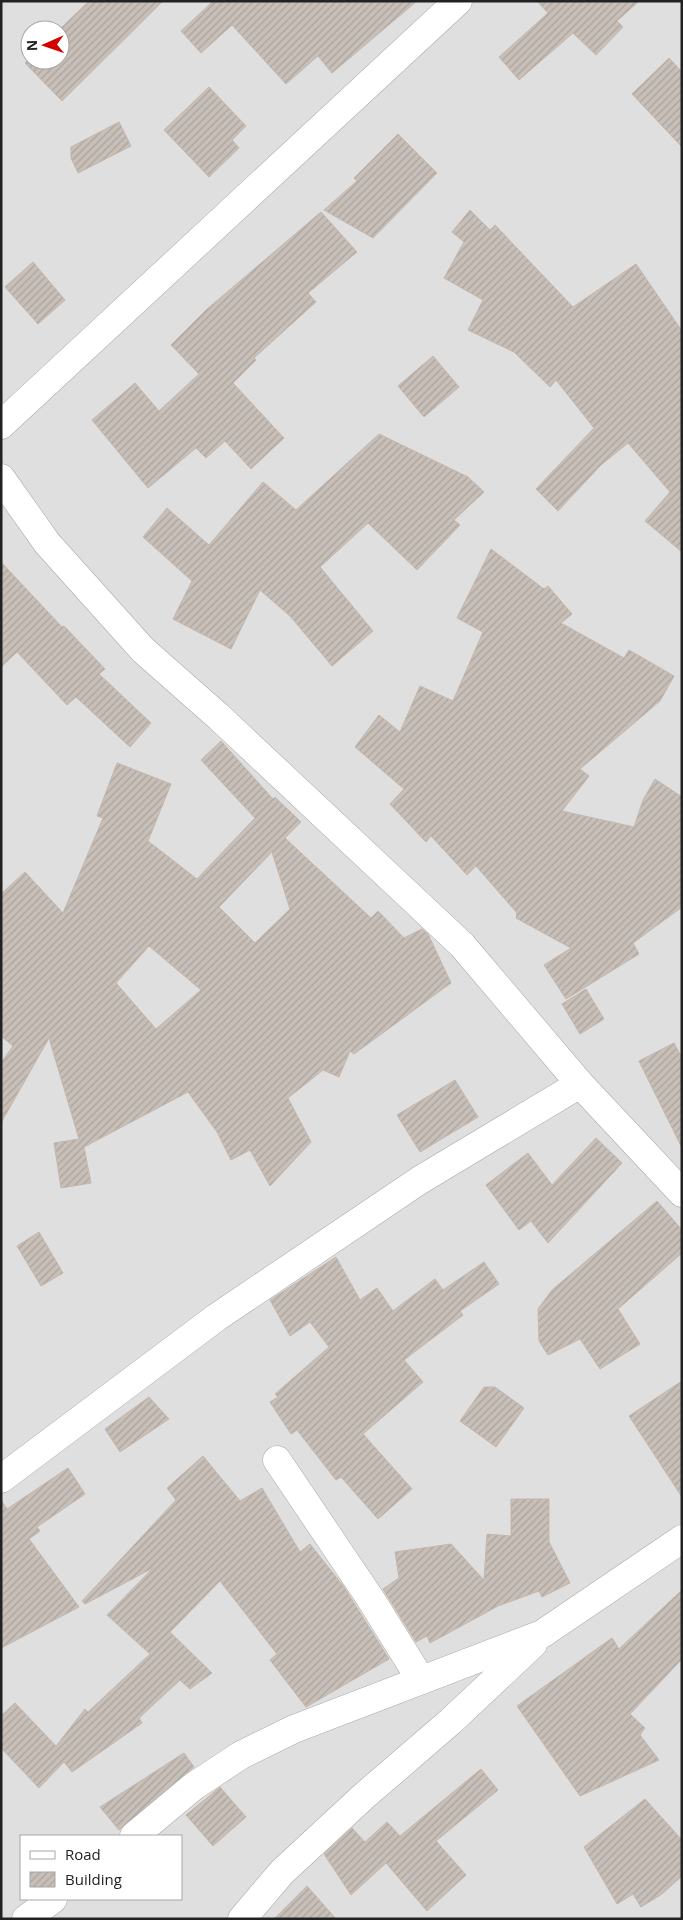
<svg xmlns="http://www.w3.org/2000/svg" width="683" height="1920" font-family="'Open Sans',sans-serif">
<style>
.residential{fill:#e0dfdf;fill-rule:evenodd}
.building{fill:url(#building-hatch);stroke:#c4b6ab;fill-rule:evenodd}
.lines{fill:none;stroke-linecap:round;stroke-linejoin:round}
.minor-casing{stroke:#a9a9a9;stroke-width:29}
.minor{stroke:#fff;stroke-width:28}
</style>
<defs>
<pattern id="building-hatch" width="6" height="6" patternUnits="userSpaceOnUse" patternTransform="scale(1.25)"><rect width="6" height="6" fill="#c7bfb8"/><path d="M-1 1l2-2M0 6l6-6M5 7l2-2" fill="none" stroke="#aba49e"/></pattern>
</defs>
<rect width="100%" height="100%" fill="#f2efe9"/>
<path class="residential" d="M1,1H682V1919H1ZM30,30H60V60H30ZM21,1836H181V1899H21Z"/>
<g class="building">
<path d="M89,1H163L62,101L25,63L30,58V60H60L59,30Z"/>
<path d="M210,1H417L332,73L318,56L286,84L232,25L201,53L181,31L211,3Z"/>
<path d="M537,1H639L617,21L623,27L596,55L573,33L519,80L499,57L548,13Z"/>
<path d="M669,58L682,72V147L632,94Z"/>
<path d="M209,87L246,126L232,140L239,148L209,177L164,130Z"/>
<path d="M119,122L131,146L78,173L71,158V147Z"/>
<path d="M398,134L437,173L373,238L324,210L357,181L354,178Z"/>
<path d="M470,210L490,230L495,225L573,307L636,264L682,331V552L645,521L670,492L628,443L601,465L558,511L536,489L594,428L556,380L550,387L514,352L468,330L483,300L444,278L464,242L452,232Z"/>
<path d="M321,212L357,252L308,293L316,302L254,358L256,360L233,383L284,438L251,469L225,441L206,458L196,448L148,488L92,420L135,383L159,411L199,374L171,345L206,310Z"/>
<path d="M33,262L65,300L38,324L5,287Z"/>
<path d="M433,356L459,387L424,417L398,386Z"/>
<path d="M379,434L468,477L484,492L454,520L460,525L417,570L368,523L320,567L373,631L332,666L290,616L260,590L231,649L173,619L192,581L143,537L167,508L209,545L263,482L296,510Z"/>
<path d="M491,549L544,589L548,586L572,614L561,623L624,658L629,650L674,676L660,701L580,769L589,776L562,811L634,827L643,800L655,779L682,797V907L633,943L639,954L566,999L544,965L571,948L516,918L517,913L476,866L467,875L431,836L426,842L390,804L404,789L355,747L379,715L400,732L420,686L453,701L483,632L457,618Z"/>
<path d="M1,562L62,627L64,626L105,669L99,674L151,723L130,747L76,697L67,705L17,652L1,667Z"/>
<path d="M221,741L273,799L275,797L301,822L285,838L371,918L378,911L404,938L422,929L428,934L451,983L354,1054L350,1051L339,1077L323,1070L288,1098L311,1142L270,1186L250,1150L231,1160L217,1132L188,1092L84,1147L91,1183L61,1188L54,1143L79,1139L49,1038L1,1123V1063L13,1046L1,1036V894L25,872L63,913L103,818L97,816L117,763L171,784L148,841L197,879L255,818L201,760ZM272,852L290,909L255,943L219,907ZM149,946L201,990L156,1029L116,983Z"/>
<path d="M586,989L604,1019L580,1034L562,1004Z"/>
<path d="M674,1043L682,1058V1148L639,1061Z"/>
<path d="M455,1080L478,1117L420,1152L397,1115Z"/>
<path d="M596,1138L622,1163L548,1243L531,1221L519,1230L486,1185L528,1153L552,1185Z"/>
<path d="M657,1201L682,1230V1253L618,1309L640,1344L600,1369L580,1339L548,1355L539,1341L538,1309L552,1290Z"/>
<path d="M39,1232L63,1273L41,1286L17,1246Z"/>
<path d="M336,1257L360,1300L377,1288L393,1311L435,1279L443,1290L484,1262L499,1284L460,1311L463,1315L404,1360L423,1382L363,1434L412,1489L378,1519L341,1477L336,1480L297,1430L291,1434L270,1402L278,1397L275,1394L329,1347L310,1322L290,1336L270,1300Z"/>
<path d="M682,1381V1497L629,1416Z"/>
<path d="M484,1387H495L524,1408L496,1447L460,1421Z"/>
<path d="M149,1397L169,1419L120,1452L105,1429Z"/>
<path d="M203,1456L240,1501L262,1488L300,1552L310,1544L344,1587L389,1659L306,1707L270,1660L277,1654L220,1581L170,1632L212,1673L190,1689L180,1680L139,1718L142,1723L72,1772L64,1762L39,1788L1,1748V1716L15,1703L56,1746L85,1709L88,1712L150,1654L107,1615L153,1568L85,1604L82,1601L176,1500L167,1488Z"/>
<path d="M68,1468L85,1494L37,1527L40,1531L29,1539L79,1607L1,1648V1500L7,1509Z"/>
<path d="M511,1499H549V1542L570,1583L542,1597L539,1591L498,1606L430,1643L427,1636L416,1642L383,1589L399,1578L395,1552L451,1544L484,1580L487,1534L511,1536Z"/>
<path d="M682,1590V1659L630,1714L645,1728L640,1735L659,1760L580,1796L517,1706L612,1638L619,1649Z"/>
<path d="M184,1753L194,1767L119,1830L100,1807Z"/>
<path d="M481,1769L498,1790L436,1841L466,1875L427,1911L386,1863L351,1895L324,1854L352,1828L365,1842L387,1822L400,1836Z"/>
<path d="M220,1787L246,1817L213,1846L186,1815Z"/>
<path d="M645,1799L682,1840V1876L662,1894L641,1907L633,1894L617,1904L584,1847Z"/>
<path d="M307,1886L336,1919H274Z"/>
</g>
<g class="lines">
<defs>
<g id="minor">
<path d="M1,425L458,1"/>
<path d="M1,478L47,543L143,650L219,717L462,945L580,1084L682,1193"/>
<path d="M277,1460L370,1598L421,1680"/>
<path d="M1,1479L217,1317L420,1180L580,1084"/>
<path d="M134,1836L194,1786L241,1755L294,1729L542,1634L682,1539"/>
<path d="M26,1919L53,1899"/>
<path d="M242,1919L282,1872L364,1796L451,1721L533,1644"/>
</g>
</defs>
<use href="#minor" class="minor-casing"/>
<use href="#minor" class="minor"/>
</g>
<rect width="683" height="1920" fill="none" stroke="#222222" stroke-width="5"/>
<rect x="20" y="1835" width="162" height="65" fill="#ffffff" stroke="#a7a7a7"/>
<rect x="30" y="1851" width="25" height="8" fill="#ffffff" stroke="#a7a7a7"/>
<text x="65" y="1860" font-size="15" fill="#222222">Road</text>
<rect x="30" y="1872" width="25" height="15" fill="url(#building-hatch)" stroke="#a7a7a7"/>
<text x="65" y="1885" font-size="15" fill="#222222">Building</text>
<g transform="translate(45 45) rotate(268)"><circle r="24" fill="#ffffff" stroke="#a7a7a7"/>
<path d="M0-4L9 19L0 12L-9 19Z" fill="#d40000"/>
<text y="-8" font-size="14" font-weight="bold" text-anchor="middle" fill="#222222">N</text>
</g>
</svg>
